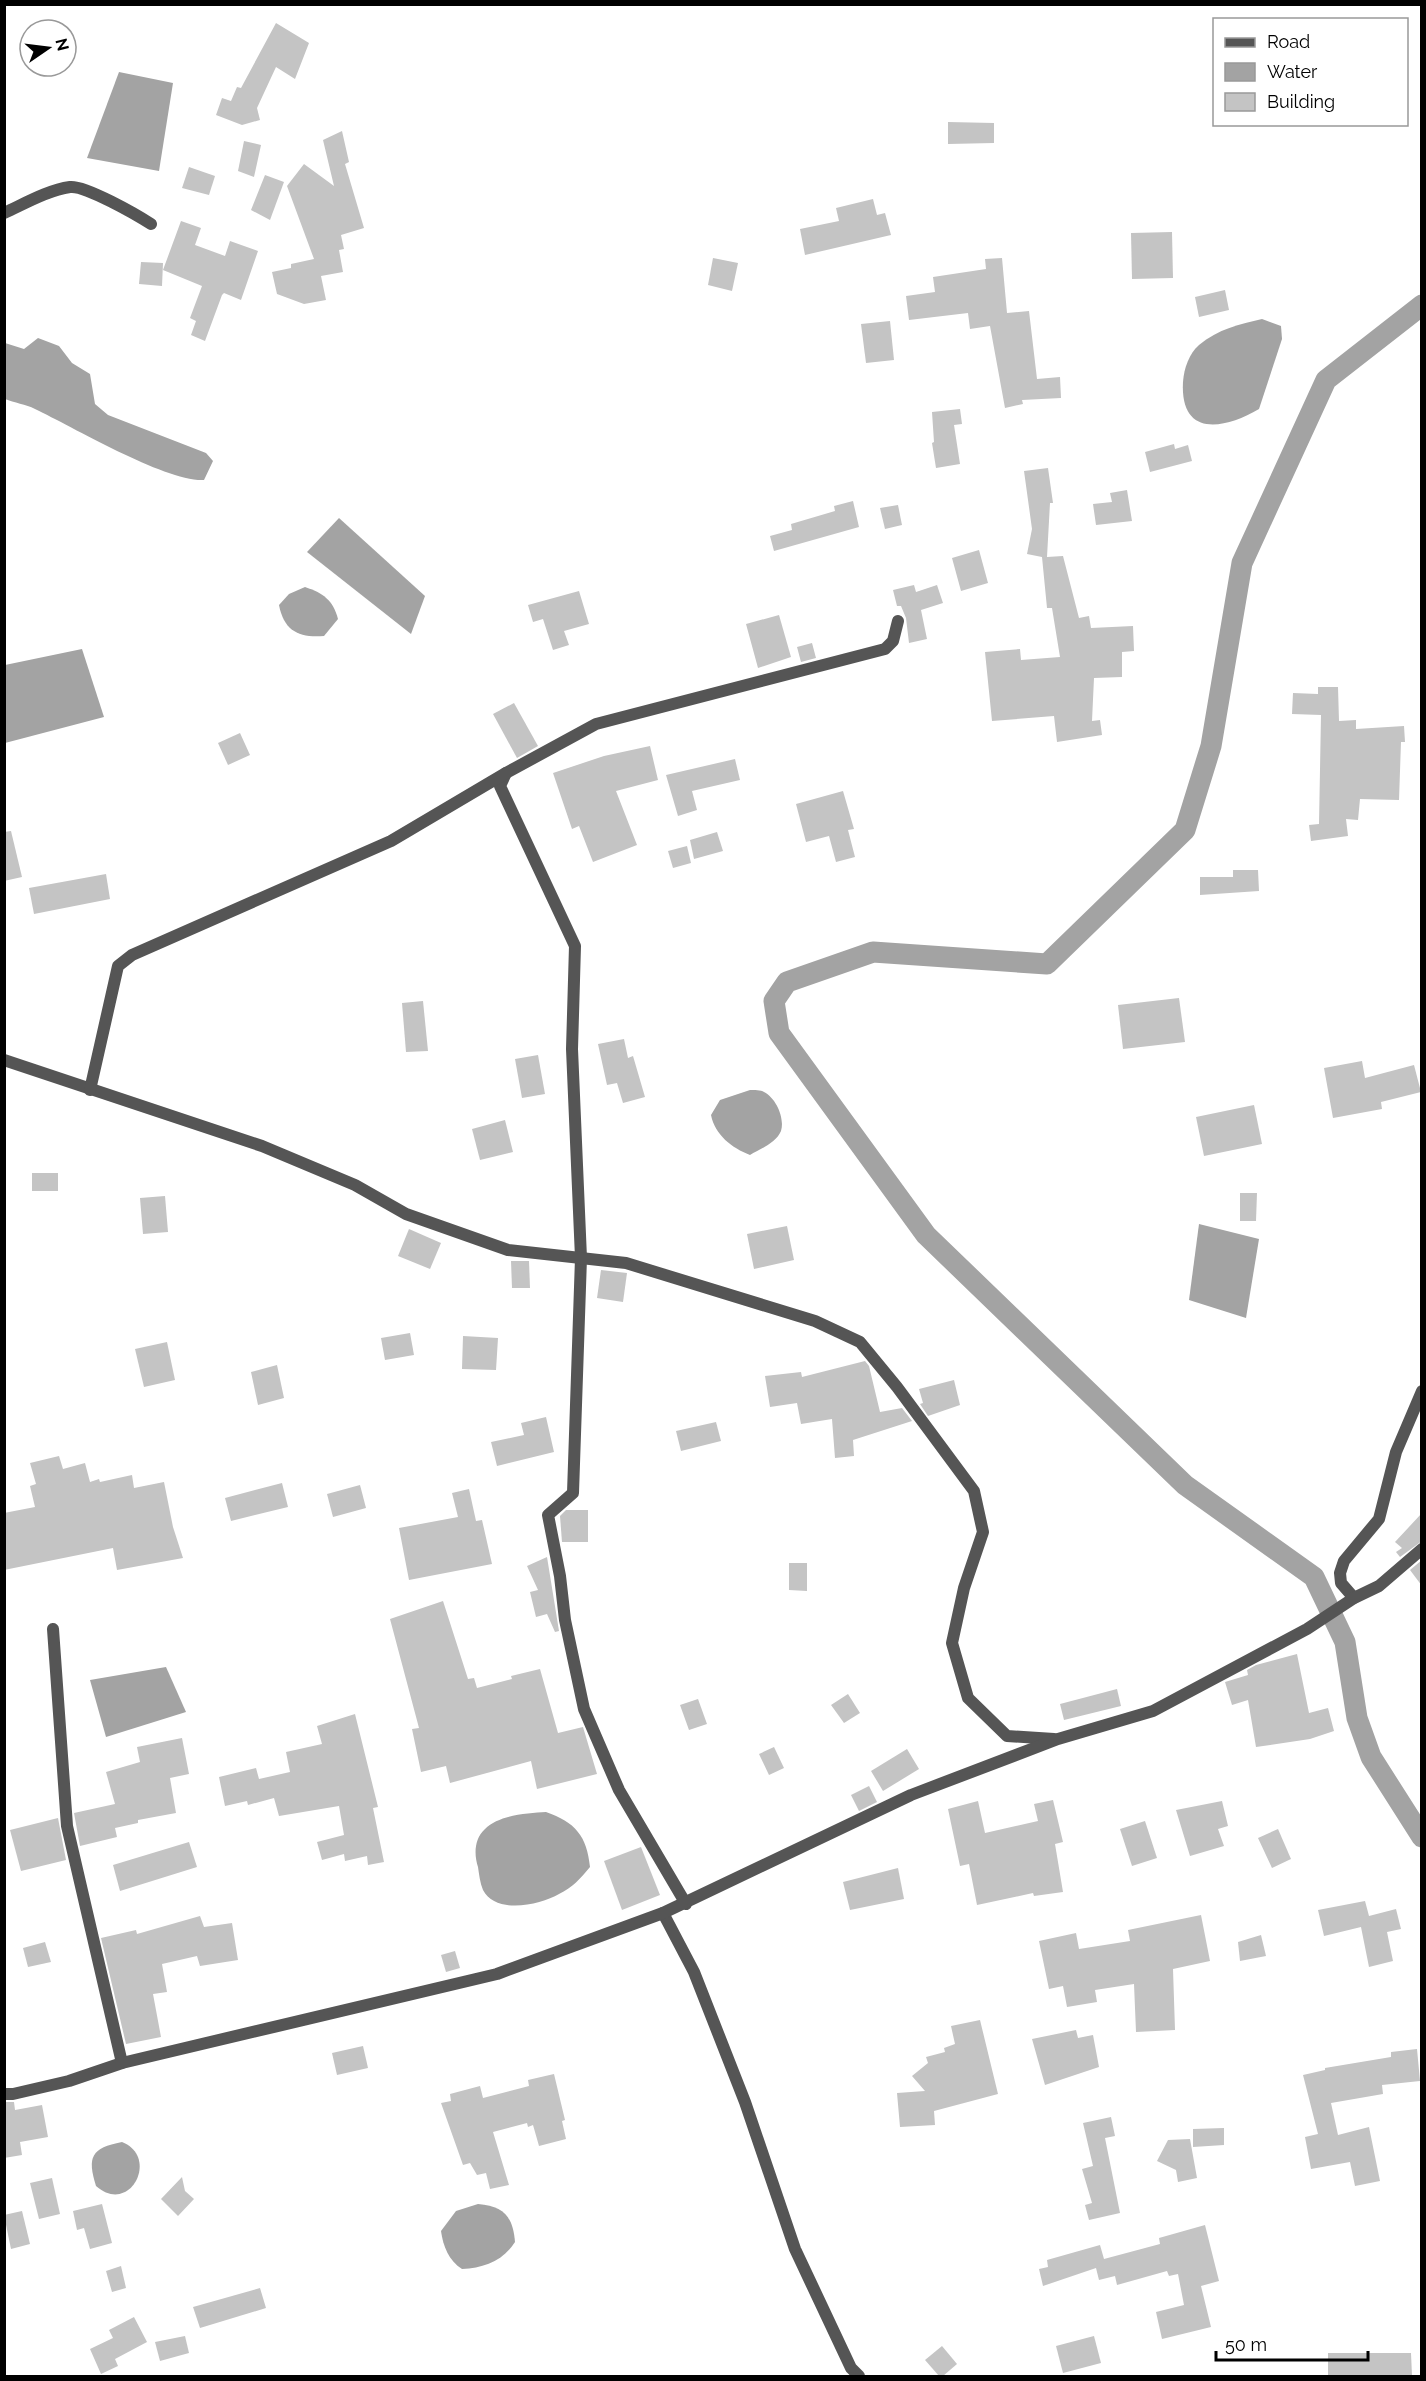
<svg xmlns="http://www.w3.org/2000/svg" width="1426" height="2381" font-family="Raleway,sans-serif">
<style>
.water{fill:#a3a3a3}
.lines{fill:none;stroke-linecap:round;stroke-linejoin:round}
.canal{stroke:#a3a3a3;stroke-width:21}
.building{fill:#c4c4c4}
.street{stroke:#555;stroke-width:12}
</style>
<rect width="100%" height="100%" fill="#fff"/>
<g class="water">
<path d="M119,72L173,83L159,171L87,158Z"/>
<path d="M1262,319L1281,326L1282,339L1259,409C1223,430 1180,437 1183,382C1184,368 1189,354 1199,345C1218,329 1240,324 1262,319Z"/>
<path d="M38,338L59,346L72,363L90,374L95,404L108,415L206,453L213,461L204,480C166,482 73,427 35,409C26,404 14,403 5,399V343L24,349Z"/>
<path d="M339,518L425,596L411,634L307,552Z"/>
<path d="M305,587C323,593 333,600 338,619L324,636C299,638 284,631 279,605L289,594Z"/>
<path d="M82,649L104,717L5,743V665Z"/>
<path d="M750,1090C754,1090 761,1090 764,1092C776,1098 785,1118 781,1131C776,1143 760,1149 750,1155C732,1148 715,1135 711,1115L720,1100Z"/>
<path d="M1199,1224L1259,1239L1246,1318L1189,1300Z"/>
<path d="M166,1667L186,1712L106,1737L90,1680Z"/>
<path d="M546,1812C575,1822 587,1836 590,1867C581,1878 572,1888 559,1894C540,1905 496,1915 483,1890C480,1883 479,1874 478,1867C474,1855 474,1839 485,1829C499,1815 528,1813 546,1812Z"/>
<path d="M122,2142C160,2157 130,2216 96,2186C87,2157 91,2148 122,2142Z"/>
<path d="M478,2204C504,2206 513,2217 515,2242C503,2261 484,2268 462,2269C449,2261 443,2246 441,2231L456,2211Z"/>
</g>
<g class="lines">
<path class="canal" d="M1422,305L1326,380L1242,563L1211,746L1185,830L1047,964L873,952L787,982L774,1001L779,1033L926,1235L1185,1485L1314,1577L1345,1642L1357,1718L1371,1757L1422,1837"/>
</g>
<g class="building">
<path d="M276,23L309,43L295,79L276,67L257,108L260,120L242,125L216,115L222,98L231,101L237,87L241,88Z"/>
<path d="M948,122L994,123V143L948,144Z"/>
<path d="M342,131L349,162L345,164L364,228L341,235L344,249L339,250L343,272L321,276L326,300L304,304L277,294L272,272L291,268V264L314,259L287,186L304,164L334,186L323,140Z"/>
<path d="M244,141L261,145L254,177L238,171Z"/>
<path d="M189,167L215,176L209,195L182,188Z"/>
<path d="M265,175L284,182L270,220L251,210Z"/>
<path d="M873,199L877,215L885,213L891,235L805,255L800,229L839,221L836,208Z"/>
<path d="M181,221L201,228L195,245L225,256L230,241L258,251L241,300L224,293L222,295L205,341L191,335L196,321L190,318L202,286L163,270Z"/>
<path d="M1172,232L1173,278L1132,279L1131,233Z"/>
<path d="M713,258L738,263L732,291L708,285Z"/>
<path d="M1002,258L1007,313L1029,311L1037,379L1060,377L1061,398L1022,400L1023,404L1005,408L990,326L970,329L968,313L909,320L906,296L935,292L933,277L986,269L985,259Z"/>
<path d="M141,262L163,263L162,286L139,284Z"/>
<path d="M1225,290L1229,310L1199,317L1195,297Z"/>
<path d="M890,321L894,360L866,363L861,324Z"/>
<path d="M960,409L962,424L954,425L960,464L936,468L932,443L934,442L932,412Z"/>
<path d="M1174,444L1175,449L1188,445L1192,461L1150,472L1145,452Z"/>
<path d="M1048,468L1053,503H1050L1047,557L1063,556L1079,618L1089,616L1091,628L1133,626L1134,651L1122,652V677L1094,678L1092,721L1100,720L1102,735L1057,742L1054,716L992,721L985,652L1020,649L1021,660L1060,657L1052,608H1047L1042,557L1027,554L1032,529L1024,471Z"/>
<path d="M1127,490L1132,521L1096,525L1093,504L1112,502L1110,493Z"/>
<path d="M853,501L859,527L774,551L770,536L792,530L791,524L835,511L834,506Z"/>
<path d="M898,505L902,525L885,529L880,508Z"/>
<path d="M979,550L988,583L961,591L952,558Z"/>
<path d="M914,585L916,592L937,585L943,603L921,610L927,639L909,643L906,618L901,606H897L893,590Z"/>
<path d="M579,591L589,624L564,631L569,645L553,650L543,619L533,622L528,605Z"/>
<path d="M779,615L791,657L758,668L746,624Z"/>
<path d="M812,643L816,658L801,662L797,647Z"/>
<path d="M1318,687H1338L1339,721L1356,720V729L1404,726L1405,742H1401L1399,800L1360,799L1358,820L1346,819L1348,836L1311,841L1309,825L1319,824L1321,715L1292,714L1293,693L1318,694Z"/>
<path d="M514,703L538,746L517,758L493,714Z"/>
<path d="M240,733L250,755L228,765L218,743Z"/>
<path d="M650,746L658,780L616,791L637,845L593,862L579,826L572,829L553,773L604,756Z"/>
<path d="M735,759L740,780L692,791L697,810L678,816L666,775Z"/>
<path d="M843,791L854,829L848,830L855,857L836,862L829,836L806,842L796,804Z"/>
<path d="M11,831L22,877L4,881V832Z"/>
<path d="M717,832L723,851L694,859L690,840Z"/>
<path d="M687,846L691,863L673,868L668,851Z"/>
<path d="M1233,870H1258L1259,891L1200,895V877H1233Z"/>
<path d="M106,874L110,899L34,914L29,888Z"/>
<path d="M1179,998L1185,1042L1123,1049L1118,1005Z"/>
<path d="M423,1001L428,1051L406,1052L402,1003Z"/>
<path d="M624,1039L628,1058L633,1056L645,1097L623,1103L617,1083L607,1085L598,1044Z"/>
<path d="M538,1055L545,1094L522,1098L515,1059Z"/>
<path d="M1362,1061L1365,1078L1414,1065L1421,1092L1381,1102L1382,1109L1333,1118L1324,1068Z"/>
<path d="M1254,1105L1262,1144L1204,1156L1196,1117Z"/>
<path d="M505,1120L513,1152L480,1160L472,1129Z"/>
<rect x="32" y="1173" width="26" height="18"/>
<path d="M1240,1193H1257L1256,1221H1240Z"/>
<path d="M165,1196L168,1232L143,1234L140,1198Z"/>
<path d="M787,1226L794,1260L754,1269L747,1234Z"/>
<path d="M409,1229L441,1243L430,1269L398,1256Z"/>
<path d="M511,1261H529L530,1288H512Z"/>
<path d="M601,1270L627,1273L623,1302L597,1298Z"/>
<path d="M410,1333L414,1355L385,1360L381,1338Z"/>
<path d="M463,1336L498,1338L496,1370L462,1369Z"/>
<path d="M167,1342L175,1380L144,1387L135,1349Z"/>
<path d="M865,1361L869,1366L880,1412L902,1408L912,1421L853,1440L854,1456L835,1458L832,1419L801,1424L797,1403L770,1407L765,1376L801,1372L802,1377Z"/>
<path d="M277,1365L284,1398L258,1405L251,1372Z"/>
<path d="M954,1380L960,1405L928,1416L920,1404L923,1403L919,1389Z"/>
<path d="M546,1417L554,1452L497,1466L491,1442L524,1435L521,1423Z"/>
<path d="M716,1422L721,1441L681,1451L676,1431Z"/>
<path d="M59,1456L63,1469L85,1463L90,1482L99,1479L100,1482L132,1475L134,1488L164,1482L173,1527L183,1558L117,1570L113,1548L4,1570V1513L35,1507L30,1486L36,1484L30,1463Z"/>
<path d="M282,1483L288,1507L231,1521L225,1498Z"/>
<path d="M360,1485L366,1508L333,1517L327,1494Z"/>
<path d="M469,1489L476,1521L482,1520L492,1564L409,1580L399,1528L458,1517L452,1493Z"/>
<path d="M566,1510H588V1542H562L560,1516Z"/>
<path d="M1422,1513V1541L1400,1557L1396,1552L1402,1548L1395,1542Z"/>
<path d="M547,1557L559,1631L555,1632L547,1614L536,1617L530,1592L538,1590L527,1566Z"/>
<path d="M1422,1560V1586L1410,1570Z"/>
<path d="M789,1563H807V1591L789,1590Z"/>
<path d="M443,1601L468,1679L474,1678L477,1688L512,1679L511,1676L540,1669L558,1733L583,1727L597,1774L537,1789L531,1761L450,1783L446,1766L421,1772L412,1729L419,1728L390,1619Z"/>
<path d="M1297,1654L1309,1713L1328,1708L1334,1731L1310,1739L1256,1747L1248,1700L1232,1705L1225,1682L1248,1675L1247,1670L1256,1665Z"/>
<path d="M1117,1689L1121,1706L1064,1720L1060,1704Z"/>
<path d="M848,1694L860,1713L844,1723L831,1705Z"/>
<path d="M698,1699L707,1724L689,1730L680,1705Z"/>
<path d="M355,1714L378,1807L373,1808L384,1862L368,1865L367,1856L345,1861L344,1854L322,1860L317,1842L344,1835L339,1806L279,1816L274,1798L248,1805L247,1801L225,1806L219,1777L256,1768L259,1779L290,1772L286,1752L322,1744L317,1726Z"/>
<path d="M182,1738L189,1774L170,1778L176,1813L138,1820V1823L115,1828L117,1837L80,1846L74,1813L115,1804L106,1772L140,1762L137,1747Z"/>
<path d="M774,1747L784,1768L769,1775L759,1754Z"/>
<path d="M907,1749L919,1769L883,1791L871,1771Z"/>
<path d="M869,1786L877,1802L859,1811L851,1795Z"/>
<path d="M1053,1800L1063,1842L1055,1844L1063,1892L1034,1896L1033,1893L977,1905L969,1864L960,1866L948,1809L978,1801L985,1833L1038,1821L1034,1804Z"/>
<path d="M1222,1801L1228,1826L1218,1829L1224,1846L1190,1856L1176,1810Z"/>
<path d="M58,1818L66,1860L21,1871L10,1830Z"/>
<path d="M1145,1821L1157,1858L1132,1866L1120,1829Z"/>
<path d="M1278,1829L1291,1859L1272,1868L1258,1838Z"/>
<path d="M189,1842L197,1867L120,1891L113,1865Z"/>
<path d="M641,1847L660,1895L622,1910L604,1861Z"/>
<path d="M898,1868L904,1899L850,1910L843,1882Z"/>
<path d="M1365,1901L1369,1916L1396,1909L1401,1929L1387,1932L1393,1961L1369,1967L1361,1927L1324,1936L1318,1910Z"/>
<path d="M1201,1915L1210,1961L1173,1969L1175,2030L1136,2032L1134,1984L1095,1990L1097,2002L1067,2007L1063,1986L1049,1989L1039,1941L1076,1933L1079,1949L1130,1941L1128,1930Z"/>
<path d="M200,1916L204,1927L232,1923L238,1960L200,1966L197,1956L162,1964L167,1992L153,1994L161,2037L126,2044L101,1938L136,1930L137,1934Z"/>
<path d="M1261,1935L1266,1956L1240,1961L1238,1942Z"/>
<path d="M45,1942L51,1962L28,1967L23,1948Z"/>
<path d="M455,1951L460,1968L446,1972L441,1955Z"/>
<path d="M980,2020L998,2094L934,2111L935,2125L900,2127L897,2093L925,2091L912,2076L928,2063L926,2057L945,2052L944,2048L955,2044L951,2026Z"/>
<path d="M1076,2030L1078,2038L1093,2035L1099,2067L1045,2085L1032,2039Z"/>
<path d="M363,2046L368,2068L337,2075L332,2053Z"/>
<path d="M1417,2049L1420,2081L1382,2085L1383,2094L1331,2103L1338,2135L1369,2127L1380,2181L1355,2186L1350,2162L1311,2169L1305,2137L1318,2134L1303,2075L1325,2070V2068L1391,2057V2052Z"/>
<path d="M554,2074L565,2120L562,2121L566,2139L539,2146L533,2125L528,2127L527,2123L493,2132L509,2185L490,2189L486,2173L477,2175L470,2163L463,2165L441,2103L451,2101L450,2094L480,2086L483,2098L529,2086L528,2080Z"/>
<path d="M4,2102H14L15,2110L42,2105L48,2137L20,2142L22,2155L4,2158Z"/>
<path d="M1111,2117L1115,2136L1105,2138L1120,2213L1089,2220L1085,2205L1092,2203L1082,2169L1093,2166L1083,2123Z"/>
<path d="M1224,2128V2145L1193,2147V2129Z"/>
<path d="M1190,2139L1197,2178L1178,2182L1176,2170L1157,2161L1168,2140Z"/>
<path d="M182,2177L185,2191L194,2199L178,2216L161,2199Z"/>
<path d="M52,2178L60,2214L39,2219L30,2183Z"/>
<path d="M102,2204L112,2243L90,2249L84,2228L77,2230L73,2211Z"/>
<path d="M22,2211L30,2244L11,2249L4,2215Z"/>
<path d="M1205,2225L1219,2281L1201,2286L1211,2327L1162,2339L1156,2312L1184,2305L1178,2274L1169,2276L1167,2271L1117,2285L1115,2276L1099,2280L1096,2268L1043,2286L1039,2269L1048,2267L1047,2260L1100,2245L1104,2259L1160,2244L1159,2238Z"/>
<path d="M121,2266L126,2288L112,2292L106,2271Z"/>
<path d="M260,2288L266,2308L200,2328L193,2307Z"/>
<path d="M134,2317L147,2342L115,2359L118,2366L101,2374L90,2349L113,2338L109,2330Z"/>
<path d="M185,2336L189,2353L160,2361L155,2342Z"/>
<path d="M1094,2336L1101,2363L1063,2373L1056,2346Z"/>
<path d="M942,2346L957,2364L943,2376H939L925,2360Z"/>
<path d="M1328,2353H1411L1412,2376H1328Z"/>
</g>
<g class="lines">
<g class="street">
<path d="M4,213C24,204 48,190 70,187C85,185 137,215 151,224"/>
<path d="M506,773L500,786L575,946L572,1049L581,1258L573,1493L548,1515L560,1576L565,1620L584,1709L619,1790L686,1904"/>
<path d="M4,1060L262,1146L355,1185L406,1214L508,1250L626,1263L815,1321L860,1342L897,1387L974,1491L983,1532L964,1588L952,1643L968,1698L1007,1736L1054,1739"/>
<path d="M90,1090L118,966L132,955L391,841L506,773L596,724L885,649L893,641L898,621"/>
<path d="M1354,1598L1341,1583L1340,1573L1344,1561L1379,1519L1396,1452L1422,1391"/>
<path d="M53,1629L67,1826L122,2063"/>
<path d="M663,1913L694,1972L745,2102L795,2249L851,2368L859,2376"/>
<path d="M4,2094H13L69,2081L122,2063L497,1974L663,1913L911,1795L1058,1739L1153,1711L1307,1629L1354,1598L1379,1586L1422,1549"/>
</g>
</g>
<rect width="1426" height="2381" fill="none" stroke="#000000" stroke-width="12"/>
<rect x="1213" y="18" width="195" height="108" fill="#ffffff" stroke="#999999" stroke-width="1.5"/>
<rect x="1225" y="38" width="30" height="9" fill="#555555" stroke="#999999" stroke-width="1.5"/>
<text x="1267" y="48" font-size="18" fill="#000000">Road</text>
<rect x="1225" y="63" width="30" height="18" fill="#a3a3a3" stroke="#999999" stroke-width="1.5"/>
<text x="1267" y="78" font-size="18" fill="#000000">Water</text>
<rect x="1225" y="93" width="30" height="18" fill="#c4c4c4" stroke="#999999" stroke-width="1.5"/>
<text x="1267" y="108" font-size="18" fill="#000000">Building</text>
<g transform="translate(48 48) rotate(76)"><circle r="28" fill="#ffffff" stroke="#999999" stroke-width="1.5"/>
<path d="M0-4.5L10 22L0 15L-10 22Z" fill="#000000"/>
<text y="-9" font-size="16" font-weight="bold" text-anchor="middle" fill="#000000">N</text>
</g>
<path d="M1216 2351v9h152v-9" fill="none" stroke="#000000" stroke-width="3"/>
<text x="1225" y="2351" font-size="18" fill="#000000" stroke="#ffffff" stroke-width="4.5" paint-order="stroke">50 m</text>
</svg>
